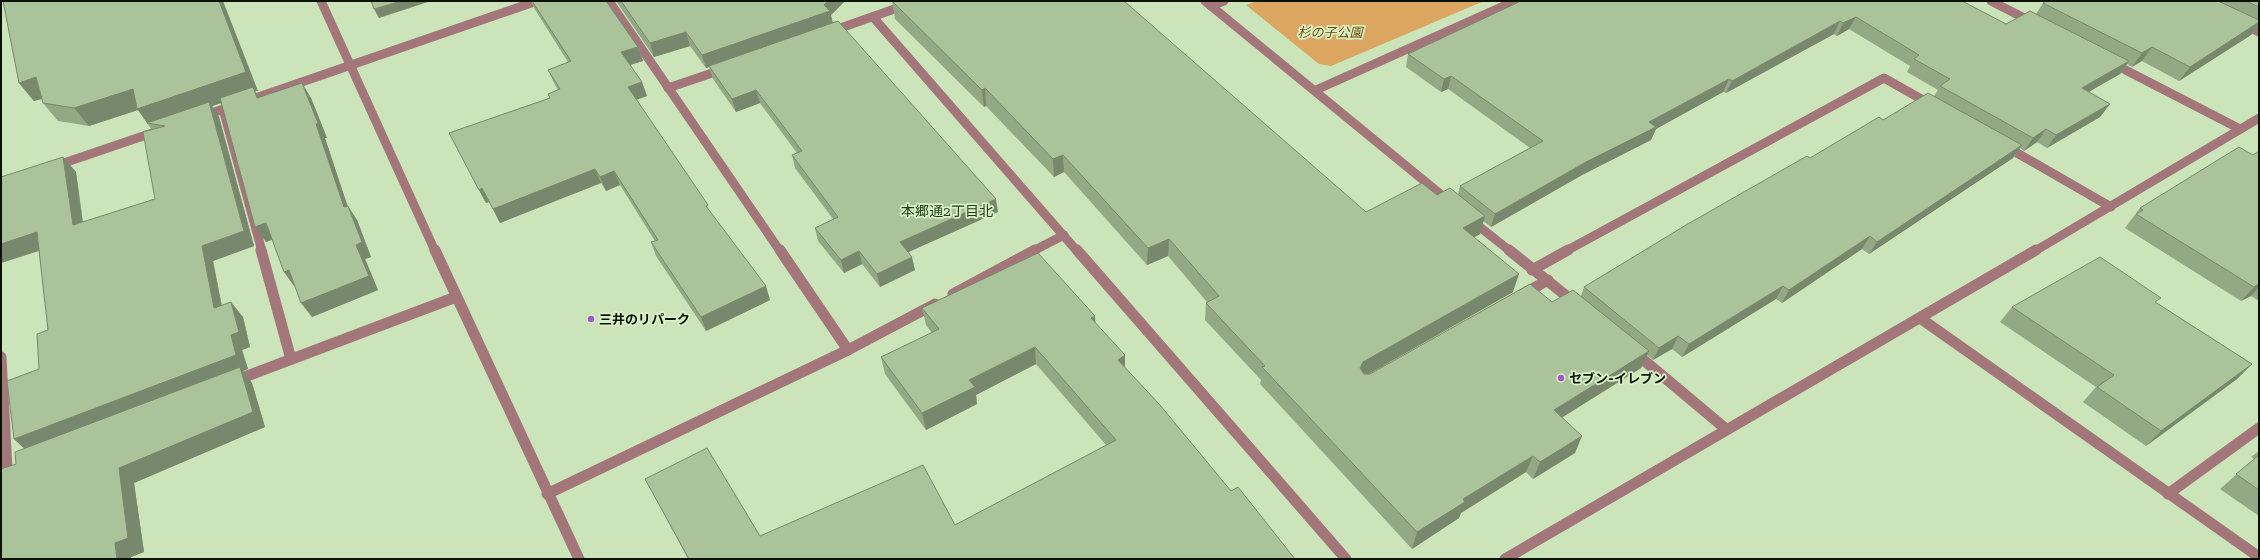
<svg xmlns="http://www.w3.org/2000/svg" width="2260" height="560" font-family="'Roboto Serif','Noto Sans JP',serif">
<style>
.green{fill:#dba65f}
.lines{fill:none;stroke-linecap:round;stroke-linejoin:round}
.service-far1{stroke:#a3767a;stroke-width:9}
.service{stroke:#a3767a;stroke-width:11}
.minor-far1{stroke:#a3767a;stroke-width:9}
.minor{stroke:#a3767a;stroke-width:11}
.tertiary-far1{stroke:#a3767a;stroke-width:9}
.tertiary{stroke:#a3767a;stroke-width:11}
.wall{fill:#93a885;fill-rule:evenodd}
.shaded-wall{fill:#78886c}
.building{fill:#abc39b;stroke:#78886c}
.poi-dot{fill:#a458cb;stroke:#d8f1c7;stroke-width:1.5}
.labels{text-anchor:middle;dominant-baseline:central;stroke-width:3.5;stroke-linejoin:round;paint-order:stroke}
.park-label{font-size:13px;font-style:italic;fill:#704700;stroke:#d8f1c7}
.poi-label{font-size:13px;font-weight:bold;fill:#0a1204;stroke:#d8f1c7;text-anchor:start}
.neighbourhood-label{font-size:14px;fill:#263916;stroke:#d8f1c7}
</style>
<rect width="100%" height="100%" fill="#cbe4ba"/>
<path class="green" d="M1257,1H1484L1331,66L1319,64L1246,5Z"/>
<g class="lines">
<g class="service-far1">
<path d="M2243,24L2259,32"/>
<path d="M223,109L262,251"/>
</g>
<g class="service">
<path d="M261,250L291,359"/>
<path d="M1523,294L1548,280"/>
</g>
<g class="minor-far1">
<path d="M609,1L780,251"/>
<path d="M1205,1L1450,202"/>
<path d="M1991,1L2032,22"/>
<path d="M1211,6L1224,1"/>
<path d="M873,17L1077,251"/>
<path d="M832,31L917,1"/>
<path d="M2112,63L2240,129"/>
<path d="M668,88L724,69"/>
<path d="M1316,90L1515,1"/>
<path d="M2005,146L2111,207"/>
<path d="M1471,220L1510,251"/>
<path d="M1033,251L1064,235"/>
<path d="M1566,251L1884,78L1930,104"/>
</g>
<g class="minor">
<path d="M780,250L848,350"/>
<path d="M1077,250L1346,559"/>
<path d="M1509,250L1574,302"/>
<path d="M1532,270L1568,250"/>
<path d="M953,294L1035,250"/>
<path d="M1920,318L2259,557"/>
<path d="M1634,352L1726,429"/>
<path d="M1,357L7,469"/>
<path d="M234,381L456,297"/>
<path d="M547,494L848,350L935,304"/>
<path d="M2168,494L2259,428"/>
</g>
<g class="tertiary-far1">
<path d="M321,1L435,251"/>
<path d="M203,116L537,1"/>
<path d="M55,166L155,132"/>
<path d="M2035,251L2259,118"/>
</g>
<g class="tertiary">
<path d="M435,250L579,559"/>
<path d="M1505,559L2036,250"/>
</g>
</g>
<g class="wall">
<path d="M531,1H606L638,47L643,61L630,65L642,82L647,96L636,100L709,210L770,300L706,331L656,256L651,242L655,241L620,185L606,191L601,183L500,223L489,202L486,203L449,133L550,98L548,94L558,90L554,83L548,70L568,62L534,8Z"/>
<path d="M616,1H845L831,15L832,23L998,212L908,252L915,270L880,287L862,264L844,273L818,241L815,228L833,219L795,168L792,155L797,153L760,103L736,112L713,79L709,67L706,68L690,46L654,57Z"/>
<path d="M892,1L1366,212L1437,195L1458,194L1460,186L1530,148L1448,89L1441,92L1406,67L1408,54L1962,1L2006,24L2036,14L2043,3L2046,1H2259V26L2258,25L2251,35L2179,81L2142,61L2132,67L2127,64L2120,74L2088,92L2110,104L2100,117L2047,148L2037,142L2024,151L2020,148L2013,158L1869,254L1862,249L1782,303L1776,299L1682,357L1672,349L1653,360L1647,355L1641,368L1562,417L1575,453L1533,479L1526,472L1461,513L1459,518L1412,549L1260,384L1261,380L1205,320L1206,303L1207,302L1168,256L1147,265L1064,172L1054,177L986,106L984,107L895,19ZM1849,29L1910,66L1907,72L1938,90L1934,96L1883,120L1810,158L1584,287L1581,296L1552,302L1370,374H1368L1513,292L1474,237L1480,234L1483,221L1491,227L1582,175L1651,140L1656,129L1723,92L1726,93L1834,34L1837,36Z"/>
<path d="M19,83L258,91H255L259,98H311L327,138H325L347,206L357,220L371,257L365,259L378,290L312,317L295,286H294L272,239L266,242L222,103L212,106L219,117L254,246L213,261L222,306L243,317L250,347L242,350L248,369L243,371L252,383L265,427L134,483L144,552L131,557V559H1L16,464L25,449L14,439L39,369L48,330L39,251L1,263V184L63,157L76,172L83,222L155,199L152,130L138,110L89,126L58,121L43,103L42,99L34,101Z"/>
<path d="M2259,151V301L2251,296L2241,301L2125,228L2140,208L2253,155Z"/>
<path d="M2157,303L2252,364L2237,379L2146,446L2083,402L2096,387L2000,322L2012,307Z"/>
<path d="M922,308L1095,323L1125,368L1231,491L1295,559H688L654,495L645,479L760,536L955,525L1107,446L1036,364L976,395L977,404L926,430L885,374L881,357L932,333L926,325Z"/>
<path d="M2259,451V516L2220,489L2254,459L2251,457Z"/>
</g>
<g class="shaded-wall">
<path d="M219,1H223L258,91H255L262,102L257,98L254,92L212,106L219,117L254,246L213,261L225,323L214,308L202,246L210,107L147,123L150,127L138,110L89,126L74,108Z"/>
<path d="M401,1H431L379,18L374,9Z"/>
<path d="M828,1H845L831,15L833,24L709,66V67L706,68L702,55L824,5Z"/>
<path d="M1856,17L1849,29L1837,36L1843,23Z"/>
<path d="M1840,21L1834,34L1726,93L1732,81Z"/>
<path d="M2259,22V24L2251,35L2179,81L2190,67Z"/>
<path d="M686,32L690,46L654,57L650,43Z"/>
<path d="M638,47L643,61L626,66L621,52Z"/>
<path d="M2152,47L2142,61L2132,67L2142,53Z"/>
<path d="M2129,61L2120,74L2073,101L2082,88Z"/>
<path d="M1451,76L1448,89L1441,92L1444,79Z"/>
<path d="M36,77L51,96L34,101L19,83Z"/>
<path d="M1729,79L1723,92L1656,129L1651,140L1582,175L1491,227L1495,214L1649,122Z"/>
<path d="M642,82L647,96L633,101L628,87Z"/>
<path d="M302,83L311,98L327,138H325L353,222L344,207Z"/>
<path d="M985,88L986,106L984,107L982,90Z"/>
<path d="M756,90L760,103L736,112L732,99Z"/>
<path d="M2110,104L2100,117L2047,148L2056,135Z"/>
<path d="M2046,129L2037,142L2024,151L2033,138Z"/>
<path d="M2022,145L2013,158L1869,254L1877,242Z"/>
<path d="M1063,155L1064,172L1054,177L1053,159Z"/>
<path d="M63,157L76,172L85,240L73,225Z"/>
<path d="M595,169L601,183L500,223L493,209Z"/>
<path d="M614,171L620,185L606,191L600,177Z"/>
<path d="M482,188L489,202L486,203L479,190Z"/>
<path d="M996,199L998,212L902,255L900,242Z"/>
<path d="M348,206L357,220L371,257L365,259L378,290L312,317L301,303L356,245Z"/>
<path d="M1485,216L1480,234L1459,246L1463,228Z"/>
<path d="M266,223L277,238L266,242L255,227Z"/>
<path d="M37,232L50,247L1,263V244Z"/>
<path d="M1870,236L1862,249L1782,303L1789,290Z"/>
<path d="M1169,239L1168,256L1147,265L1148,248Z"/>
<path d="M859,251L862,264L844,273L841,260Z"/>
<path d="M912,257L915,270L880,287L877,274Z"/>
<path d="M289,270L299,284L294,286L284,272Z"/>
<path d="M1519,274L1513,292L1360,379V368L1363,362Z"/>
<path d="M2259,284V287L2251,296L2241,301L2254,287Z"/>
<path d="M766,286L770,300L706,331L701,317Z"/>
<path d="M1783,286L1776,299L1682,357L1689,344Z"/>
<path d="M231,302L243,317L250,347L242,350L248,369L243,371L252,383L265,427L134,483L144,552L131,557V559H117L115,543L119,468L29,453L14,439L231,335Z"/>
<path d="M1095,316L1096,333L1091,318Z"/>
<path d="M1678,336L1672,349L1653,360L1659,348Z"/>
<path d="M1035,347L1036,364L976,395L977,404L926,430L922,413L969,380Z"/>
<path d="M1649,351L1641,368L1547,427L1554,410Z"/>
<path d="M1125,355V372L1118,360Z"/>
<path d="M2252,364L2237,379L2146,446L2161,431Z"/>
<path d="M1582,436L1575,453L1533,479L1540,462Z"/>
<path d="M1533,456L1526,472L1461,513L1459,518L1412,549L1417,532L1463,499Z"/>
</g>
<g class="building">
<path d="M3,1H219L246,72L137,109L133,89L74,108L43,103L36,77L19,83Z"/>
<path d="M371,1H401L374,9Z"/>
<path d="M532,1H606L638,47L621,52L642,82L628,87L708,205L706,206L766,286L701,317L651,242L658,240L614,171L600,177L595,169L493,209L482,188L479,190L449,133L550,98L548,94L560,89L548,70L571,61Z"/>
<path d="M621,1H828L824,5L830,11L702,55L686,32L650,43Z"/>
<path d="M892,1H1124L1366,212L1422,183L1437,195L1450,188L1485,216L1463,228L1519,274L1363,362L1360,368L1364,374H1370L1530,284L1552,302L1573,290L1649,351L1554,410L1582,436L1540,462L1533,456L1463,499L1465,502L1417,532L1262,367L1265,366L1206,303L1219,296L1169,239L1148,248L1063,155L1053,159L985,88L982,90Z"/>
<path d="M1521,1H1962L2006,24L2030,11L2129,61L2082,88L2110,104L2056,135L2046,129L2033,138L1940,86L1950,79L1914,59L1919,55L1856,17L1843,23L1840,21L1732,81L1729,79L1649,122L1656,127L1586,162L1495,214L1460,186L1543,141L1451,76L1444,79L1408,54Z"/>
<path d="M2046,1H2218L2259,20V22L2190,67L2152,47L2142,53L2043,3Z"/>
<path d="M2246,1H2259V7Z"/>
<path d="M838,21L996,199L900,242L912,257L877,274L859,251L841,260L815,228L838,217L792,155L802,151L756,90L732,99L709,66Z"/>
<path d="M302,83L318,123L316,124L344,207L348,206L362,242L356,245L369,276L301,303L289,270L284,272L266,223L255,227L220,98L253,87L257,98Z"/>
<path d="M1928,93L2022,145L1877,242L1870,236L1789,290L1783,286L1689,344L1678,336L1659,348L1584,287L1686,225L1807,156L1810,158L1879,117L1883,120Z"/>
<path d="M209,102L244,231L202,246L214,308L231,302L239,332L231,335L236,355L14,439L7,381L39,369L37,334L48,330L37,232L1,244V184H2L1,177L63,157L73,225L155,199L143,132L165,126L147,123Z"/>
<path d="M2239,147L2253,155L2259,151V284L2254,287L2136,214L2143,210L2140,208Z"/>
<path d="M1038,253L1095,316L1091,318L1125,355L1118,360L1160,405L1231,491L1238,487L1295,559H689L645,479L707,448L760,536L923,465L955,525L1116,440L1035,347L969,380L975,387L922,413L881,357L939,329L922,308Z"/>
<path d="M2100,257L2161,298L2155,302L2252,364L2161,431L2097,387L2114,375L2012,307Z"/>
<path d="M240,367L253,412L119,468L128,538L115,543L117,559H1V469L16,464L15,452Z"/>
<path d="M2259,455V490L2236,474Z"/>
</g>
<g class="poi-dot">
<circle cx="591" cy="319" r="4"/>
<circle cx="1561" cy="378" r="4"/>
</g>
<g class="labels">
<g class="park-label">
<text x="1330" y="32">杉の子公園</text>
</g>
<g class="poi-label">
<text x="599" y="319">三井のリパーク</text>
<text x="1569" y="378">セブン-イレブン</text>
</g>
<g class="neighbourhood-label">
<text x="947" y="211">本郷通2丁目北</text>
</g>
</g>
<rect width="2260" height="560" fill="none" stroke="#0a1204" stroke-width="4"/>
</svg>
